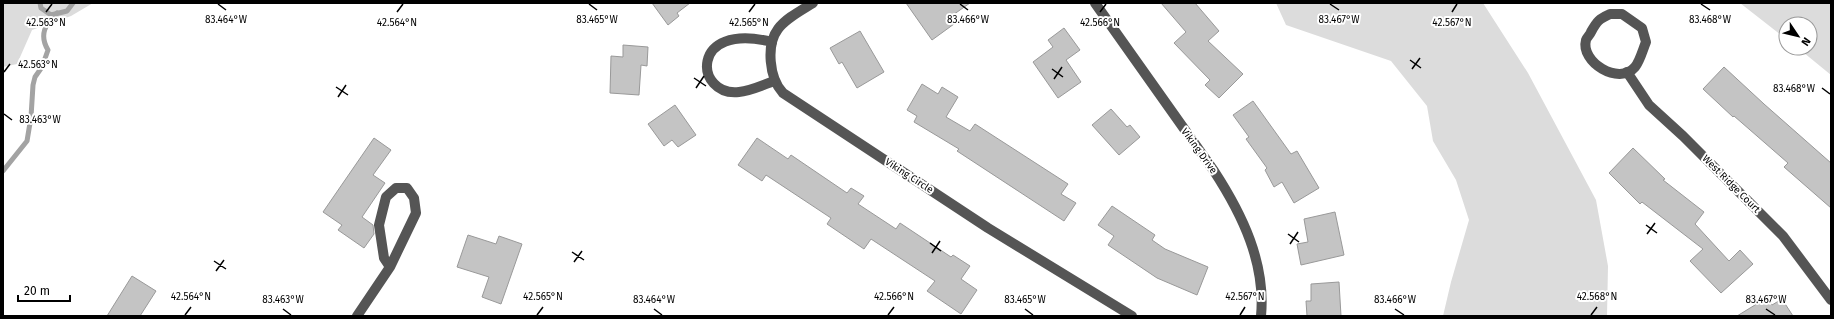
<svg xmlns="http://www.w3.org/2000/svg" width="1834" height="319" font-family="'Fira Sans',sans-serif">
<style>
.green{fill:#dcdcdc}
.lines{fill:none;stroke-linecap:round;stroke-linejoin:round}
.stream{stroke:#a3a3a3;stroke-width:5}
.building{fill:#c4c4c4;stroke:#999}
.minor{stroke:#555;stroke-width:10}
.ticks{fill:none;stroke:#000;stroke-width:1.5}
.labels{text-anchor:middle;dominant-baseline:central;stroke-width:4;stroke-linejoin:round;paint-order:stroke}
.street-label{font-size:10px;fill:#000;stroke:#fff}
.ticks-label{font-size:10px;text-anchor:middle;fill:#000;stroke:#fff;stroke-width:4;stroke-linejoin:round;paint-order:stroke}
</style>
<rect width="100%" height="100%" fill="#fff"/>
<g class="green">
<path d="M3,3H93L71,16L32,30L17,64L3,67Z"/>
<path d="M1276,3H1483L1528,73L1596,200L1608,266L1607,316H1443L1451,282L1469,220L1456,180L1433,141L1427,106L1391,61L1286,25Z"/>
<path d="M1740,3H1831V75L1798,48H1810V24H1786V39Z"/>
</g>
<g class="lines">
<g class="stream">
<path d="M40,3L41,8L51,15L67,11L73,3"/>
<path d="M3,171L27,141L31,117L33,85L35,77L42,67L48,50C39,35 45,24 57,13"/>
</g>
</g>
<g class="building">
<path d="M652,3H690L677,13L679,16L668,25Z"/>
<path d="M906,3H970L950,17L954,24L932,40Z"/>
<path d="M1161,3H1195L1219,31L1208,41L1243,74L1219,98L1205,85L1210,80L1174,43L1186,32Z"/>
<path d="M1064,28L1080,50L1066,60L1081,82L1058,98L1033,62L1053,47L1048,40Z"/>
<path d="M860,31L884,72L857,88L842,62L839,64L830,48Z"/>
<path d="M623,45L648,47L647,66L641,65L639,95L610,93L611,56L623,57Z"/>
<path d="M1724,67L1764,104L1831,163V208L1784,167L1788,163L1734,116L1733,117L1703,89Z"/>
<path d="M922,84L938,94L942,87L958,97L946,117L970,131L975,124L1068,184L1061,194L1076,203L1064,221L957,151L959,149L914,122L917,116L907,110Z"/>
<path d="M1253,101L1291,154L1297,151L1319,188L1294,203L1282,182L1274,187L1265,170L1267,168L1246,139L1249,137L1233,115Z"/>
<path d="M675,105L696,135L678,147L672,140L664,146L648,124Z"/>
<path d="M1111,109L1127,127L1130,125L1140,137L1119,155L1092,125Z"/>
<path d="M374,138L391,150L373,175L385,183L362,217L373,225L374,234L364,248L338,230L342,225L323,212Z"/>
<path d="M757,138L788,159L791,155L847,193L851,188L864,196L858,204L896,229L900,223L951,257L953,255L970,266L961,279L977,290L961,314L927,291L935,281L871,239L864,249L827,224L831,218L766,175L762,181L738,165Z"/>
<path d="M1633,148L1665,179L1663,180L1704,212L1695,224L1729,261L1740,250L1753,264L1721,293L1690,261L1703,249L1642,202L1640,204L1609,173Z"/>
<path d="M1112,206L1155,235L1152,240L1165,249L1208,267L1197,295L1157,278L1108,245L1114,236L1098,225Z"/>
<path d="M1335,212L1344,255L1301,265L1297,244L1308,242L1304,219Z"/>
<path d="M468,235L496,244L499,236L522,244L501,304L482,297L489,277L457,267Z"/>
<path d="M132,276L156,291L140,316H107Z"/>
<path d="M1339,282L1341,316H1307L1306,301H1311V284Z"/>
<path d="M1768,297L1772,305L1782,299L1793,316H1737Z"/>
</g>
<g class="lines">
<g class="minor">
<path d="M813,3C802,10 786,18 778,29C766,45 769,78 783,93L988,228L1132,316"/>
<path d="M1095,3L1214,171C1242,214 1266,263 1261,316"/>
<path d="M1610,14H1622L1642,28L1646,42C1643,49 1640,61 1635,67C1619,86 1580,62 1586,40C1587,37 1590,35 1591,32C1597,21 1599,19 1610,14Z"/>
<path d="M772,42C688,21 695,97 739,92C750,91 763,85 774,81"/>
<path d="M1627,72L1649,105L1683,136L1783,236L1831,300"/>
<path d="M357,316L390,267L416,213L414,198L407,188H396L386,197L379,225L384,258L390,267"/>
</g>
</g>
<path class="ticks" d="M218,4L226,10M589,4L597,10M960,4L968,10M1330,4L1339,10M1701,4L1710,10M46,12L52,4M397,12L403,4M749,12L755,4M1100,12L1106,4M1452,12L1457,4M1410,60L1421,68M1052,69L1063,77M1412,69L1420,58M4,72L10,64M694,78L706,86M1054,79L1062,67M336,87L348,95M696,88L704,76M1822,88L1830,94M338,97L346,85M4,114L12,120M1646,225L1657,233M1288,234L1299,242M1647,234L1655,223M930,243L941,251M1290,244L1298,232M572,252L584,260M932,253L940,241M214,261L226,269M574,262L582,251M216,271L224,260M283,309L291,315M654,309L662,315M1025,309L1033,315M1395,309L1404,315M1766,309L1775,315M185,315L191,307M537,315L543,307M888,315L894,307M1240,315L1245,307M1591,315L1597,307"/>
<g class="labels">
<g class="street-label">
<text transform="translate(1199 151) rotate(54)">Viking Drive</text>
<text transform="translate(909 176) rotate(33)">Viking Circle</text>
<text transform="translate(1731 184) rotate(45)">West Ridge Court</text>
</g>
</g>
<g class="ticks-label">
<text x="226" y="23">83.464°W</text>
<text x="597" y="23">83.465°W</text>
<text x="968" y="23">83.466°W</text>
<text x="1339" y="23">83.467°W</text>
<text x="1710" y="23">83.468°W</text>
<text x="46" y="26">42.563°N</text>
<text x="397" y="26">42.564°N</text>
<text x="749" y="26">42.565°N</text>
<text x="1100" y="26">42.566°N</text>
<text x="1452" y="26">42.567°N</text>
<text x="38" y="68">42.563°N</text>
<text x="1794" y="92">83.468°W</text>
<text x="40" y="123">83.463°W</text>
<text x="191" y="300">42.564°N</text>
<text x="543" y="300">42.565°N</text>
<text x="894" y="300">42.566°N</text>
<text x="1245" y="300">42.567°N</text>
<text x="1597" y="300">42.568°N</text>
<text x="283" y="303">83.463°W</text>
<text x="654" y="303">83.464°W</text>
<text x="1025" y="303">83.465°W</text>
<text x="1395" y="303">83.466°W</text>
<text x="1766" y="303">83.467°W</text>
</g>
<rect width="1834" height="319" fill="none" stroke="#000000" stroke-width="8"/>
<g transform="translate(1798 36) rotate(125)"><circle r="19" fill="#ffffff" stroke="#999999"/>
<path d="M0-3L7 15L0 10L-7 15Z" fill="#000000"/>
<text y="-6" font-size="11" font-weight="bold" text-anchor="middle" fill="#000000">N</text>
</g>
<path d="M18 295v6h52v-6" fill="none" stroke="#000000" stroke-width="2"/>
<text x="24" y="295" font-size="12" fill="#000000" stroke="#ffffff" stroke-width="3" paint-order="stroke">20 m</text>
</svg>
